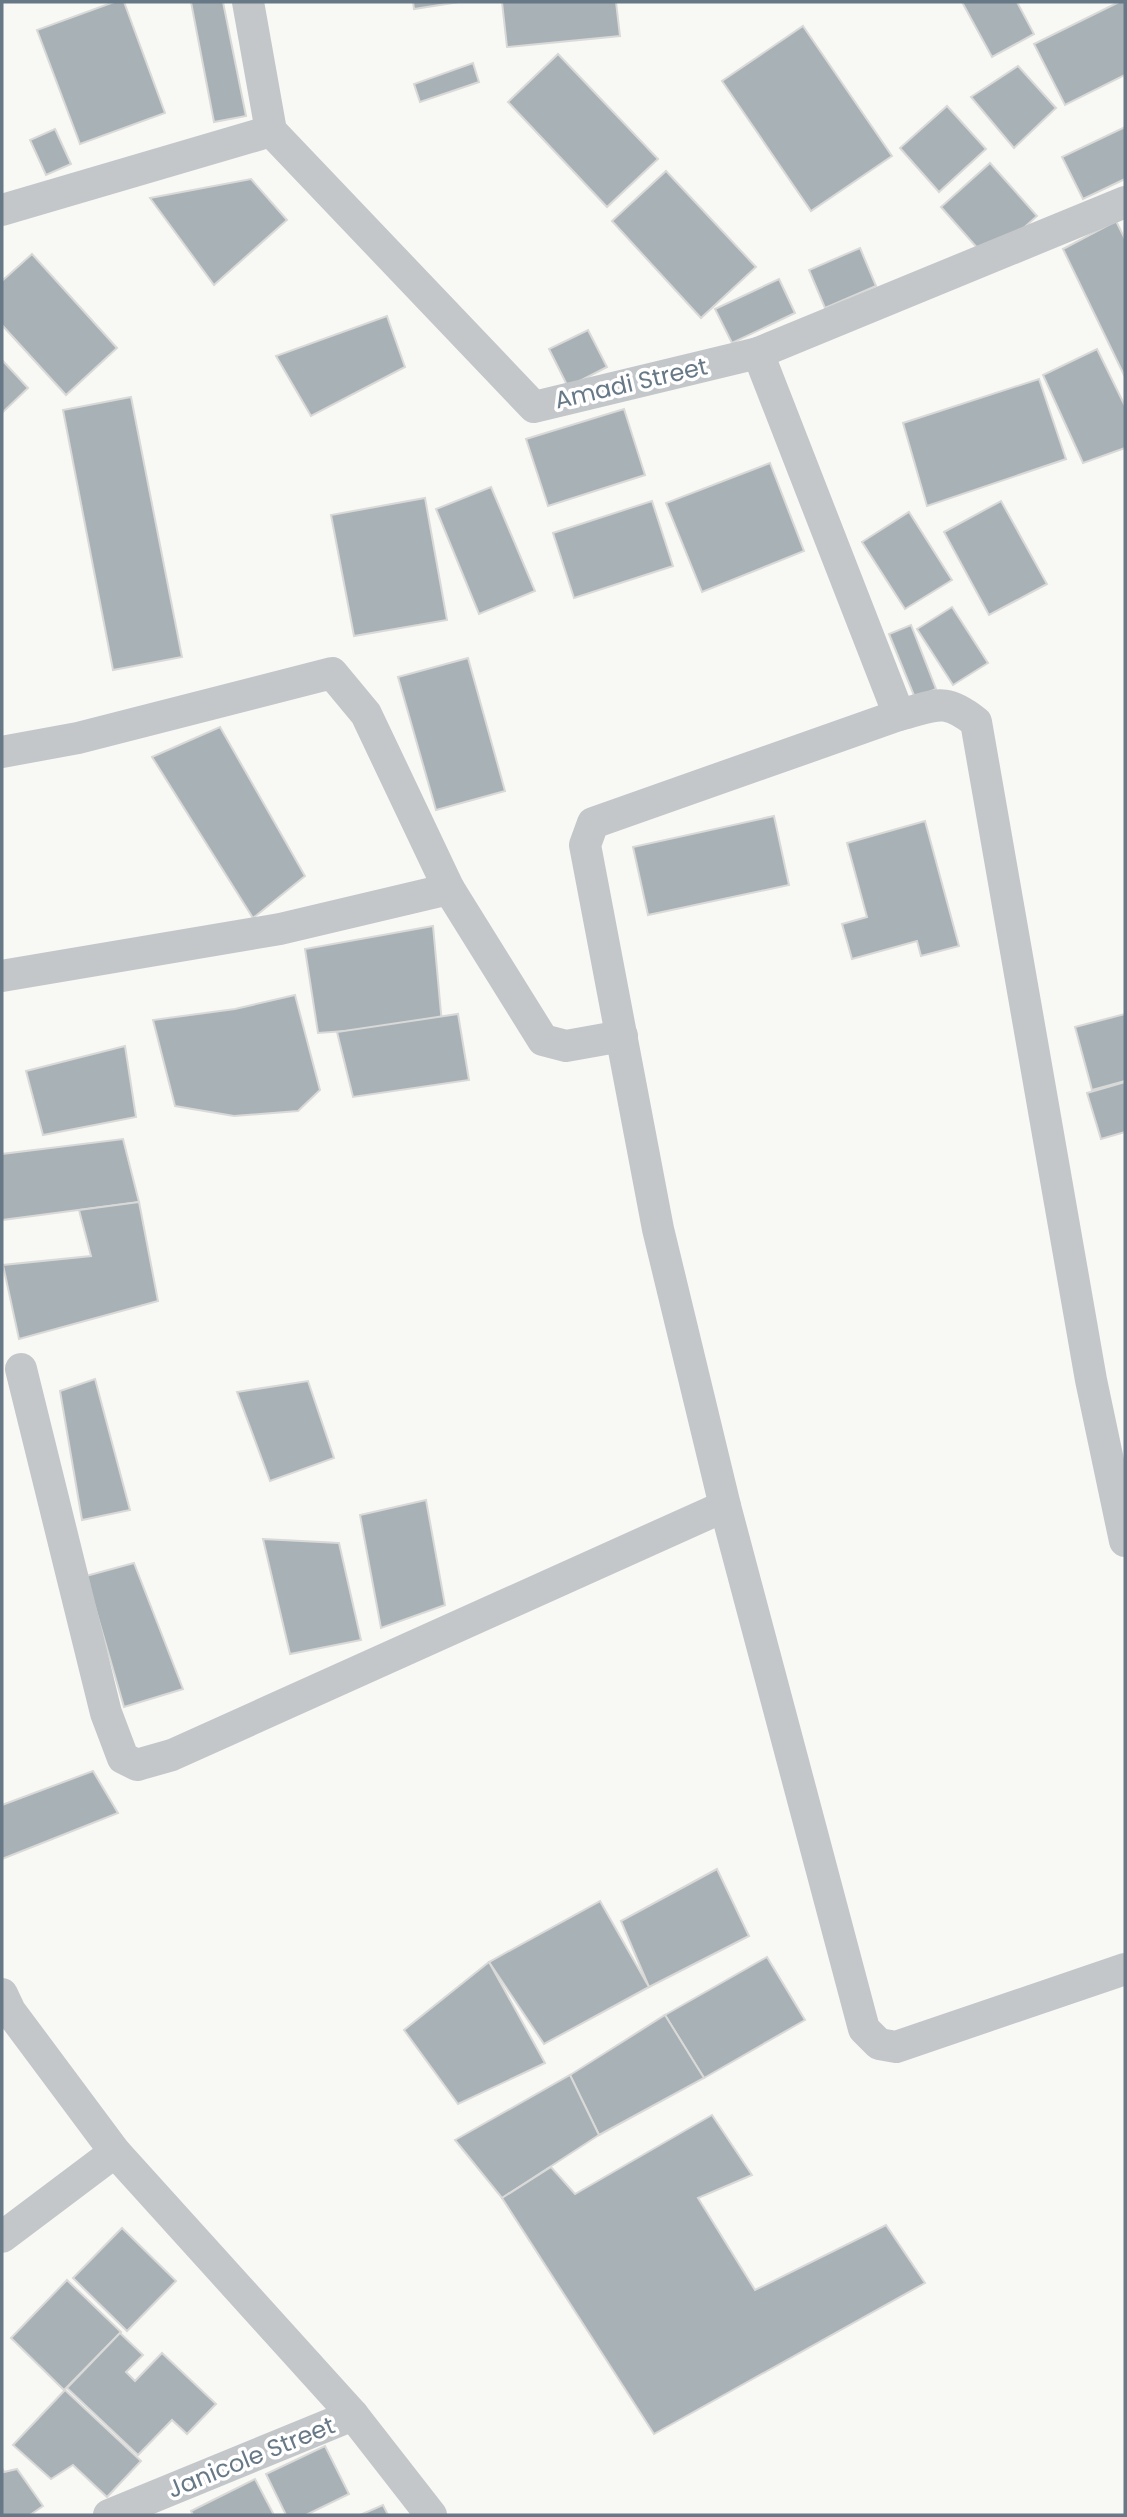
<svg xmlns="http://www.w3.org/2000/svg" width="1127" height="2517" font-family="Poppins,sans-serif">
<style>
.building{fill:#a8b1b6;stroke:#d9d9d7;stroke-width:2}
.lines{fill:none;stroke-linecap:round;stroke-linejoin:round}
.street{stroke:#c3c7ca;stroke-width:32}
.labels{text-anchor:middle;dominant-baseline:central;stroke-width:7;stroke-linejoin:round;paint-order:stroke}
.street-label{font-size:24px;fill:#677886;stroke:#fff}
</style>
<rect width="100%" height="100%" fill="#f8f8f5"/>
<g class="building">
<path d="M114,2H124L165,113L80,144L37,30Z"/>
<path d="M191,2H223L246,116L214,122Z"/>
<path d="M413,2H459L414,9Z"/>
<path d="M502,2H616L620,36L507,47Z"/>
<path d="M962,2H1017L1034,34L992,57Z"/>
<path d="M1119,2H1125V75L1065,105L1034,44Z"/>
<path d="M803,26L892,156L811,211L722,81Z"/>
<path d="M558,54L658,159L607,207L508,102Z"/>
<path d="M473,63L479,82L420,102L414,84Z"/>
<path d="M1018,66L1056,108L1014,148L971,97Z"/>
<path d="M947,106L986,149L939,192L900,148Z"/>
<path d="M1125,127V179L1083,199L1062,157Z"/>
<path d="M55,129L71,164L46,175L30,140Z"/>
<path d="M990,163L1037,216L988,260L941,207Z"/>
<path d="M666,171L756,267L701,318L612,221Z"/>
<path d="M251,179L287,220L214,285L150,198Z"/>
<path d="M1116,221L1125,239V377L1063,249Z"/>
<path d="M860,248L876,286L825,308L809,270Z"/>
<path d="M32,254L117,348L66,395L2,325V281Z"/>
<path d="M779,279L795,313L732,343L715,309Z"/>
<path d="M387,316L405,367L311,416L276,356Z"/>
<path d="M588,330L607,367L568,387L549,349Z"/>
<path d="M1097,349L1125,406V448L1083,463L1043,375Z"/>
<path d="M2,360L28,388L2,413Z"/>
<path d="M1039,379L1066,459L927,506L903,423Z"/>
<path d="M131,397L182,657L113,670L63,410Z"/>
<path d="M624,409L645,475L548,506L526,439Z"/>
<path d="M770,463L804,551L702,592L666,503Z"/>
<path d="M491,487L535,591L479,614L436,509Z"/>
<path d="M425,498L447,620L354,636L331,515Z"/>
<path d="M652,501L673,566L574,598L553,533Z"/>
<path d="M1001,501L1047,584L989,615L944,532Z"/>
<path d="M909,512L952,580L905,609L862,542Z"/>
<path d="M952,607L988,663L953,685L917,629Z"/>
<path d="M911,625L936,689L915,698L889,634Z"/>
<path d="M468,658L505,791L436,810L398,677Z"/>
<path d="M220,727L305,876L253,918L152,757Z"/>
<path d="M774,816L789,885L648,915L633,847Z"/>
<path d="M925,821L959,946L921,956L917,941L852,959L842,924L867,917L847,843Z"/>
<path d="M433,926L442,1024L318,1033L305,949Z"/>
<path d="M295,995L320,1090L298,1111L234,1116L175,1106L153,1020L235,1009Z"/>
<path d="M458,1014L469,1080L353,1097L337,1032Z"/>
<path d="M1125,1014V1081L1092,1090L1075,1027Z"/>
<path d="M125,1046L136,1117L43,1135L26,1071Z"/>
<path d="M1125,1082V1132L1101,1139L1087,1093Z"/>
<path d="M123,1139L139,1202L2,1220V1154Z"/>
<path d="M139,1202L158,1301L19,1339L3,1265L91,1256L79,1210Z"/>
<path d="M95,1379L130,1510L82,1520L60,1391Z"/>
<path d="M308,1381L334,1458L270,1481L237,1392Z"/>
<path d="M426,1500L445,1605L381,1628L360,1515Z"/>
<path d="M263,1539L339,1543L361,1640L290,1654Z"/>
<path d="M134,1563L183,1689L124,1707L86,1576Z"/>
<path d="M93,1771L118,1813L2,1859V1805Z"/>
<path d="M717,1869L749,1936L649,1987L621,1921Z"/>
<path d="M600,1901L649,1987L544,2044L489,1962Z"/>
<path d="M767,1957L805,2020L704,2078L665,2015Z"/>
<path d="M489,1962L545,2063L458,2104L404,2030Z"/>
<path d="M665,2015L704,2078L599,2135L570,2075Z"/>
<path d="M570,2075L599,2135L502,2198L455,2140Z"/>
<path d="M712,2115L752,2175L698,2198L755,2290L886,2225L925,2283L654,2434L502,2198L551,2167L575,2194Z"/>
<path d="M122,2228L176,2281L127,2331L73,2278Z"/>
<path d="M67,2280L121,2332L64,2390L11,2338Z"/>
<path d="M120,2333L143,2355L126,2372L135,2381L162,2353L216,2404L187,2434L172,2420L138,2455L67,2388Z"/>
<path d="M65,2390L141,2461L107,2497L73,2465L51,2479L13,2445Z"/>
<path d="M325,2446L349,2494L306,2515H286L266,2474Z"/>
<path d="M2,2468L4,2472L17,2469L43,2506L30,2515H2Z"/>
<path d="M255,2479L274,2515H193L191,2511Z"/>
<path d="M383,2505L388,2515H360Z"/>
</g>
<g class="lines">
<g class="street">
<path d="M248,2L271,131L534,407L758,353L1125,202"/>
<path d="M2,210L271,131"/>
<path d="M758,353L899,715"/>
<path d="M2,752L78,738L332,673L366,714L449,889L543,1040L566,1046L622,1036"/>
<path d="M2,976L280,929L449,889"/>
<path d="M21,1369L106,1713L123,1758L137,1765L172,1755L725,1506"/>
<path d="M1125,1541L1091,1380L976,722C943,696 936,706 899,715L593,823L585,845L658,1229L725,1506L864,2029L879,2044L896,2047L1125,1969"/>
<path d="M2,1994L10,2011L115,2152L353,2415L431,2515"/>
<path d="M2,2237L115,2152"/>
<path d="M109,2515L353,2415"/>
</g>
</g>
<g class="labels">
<g class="street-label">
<text transform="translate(631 383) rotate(-13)">Amadi Street</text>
<text transform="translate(251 2457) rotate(-22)">Janicole Street</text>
</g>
</g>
<rect width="1127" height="2517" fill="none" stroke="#677886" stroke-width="7"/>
</svg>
